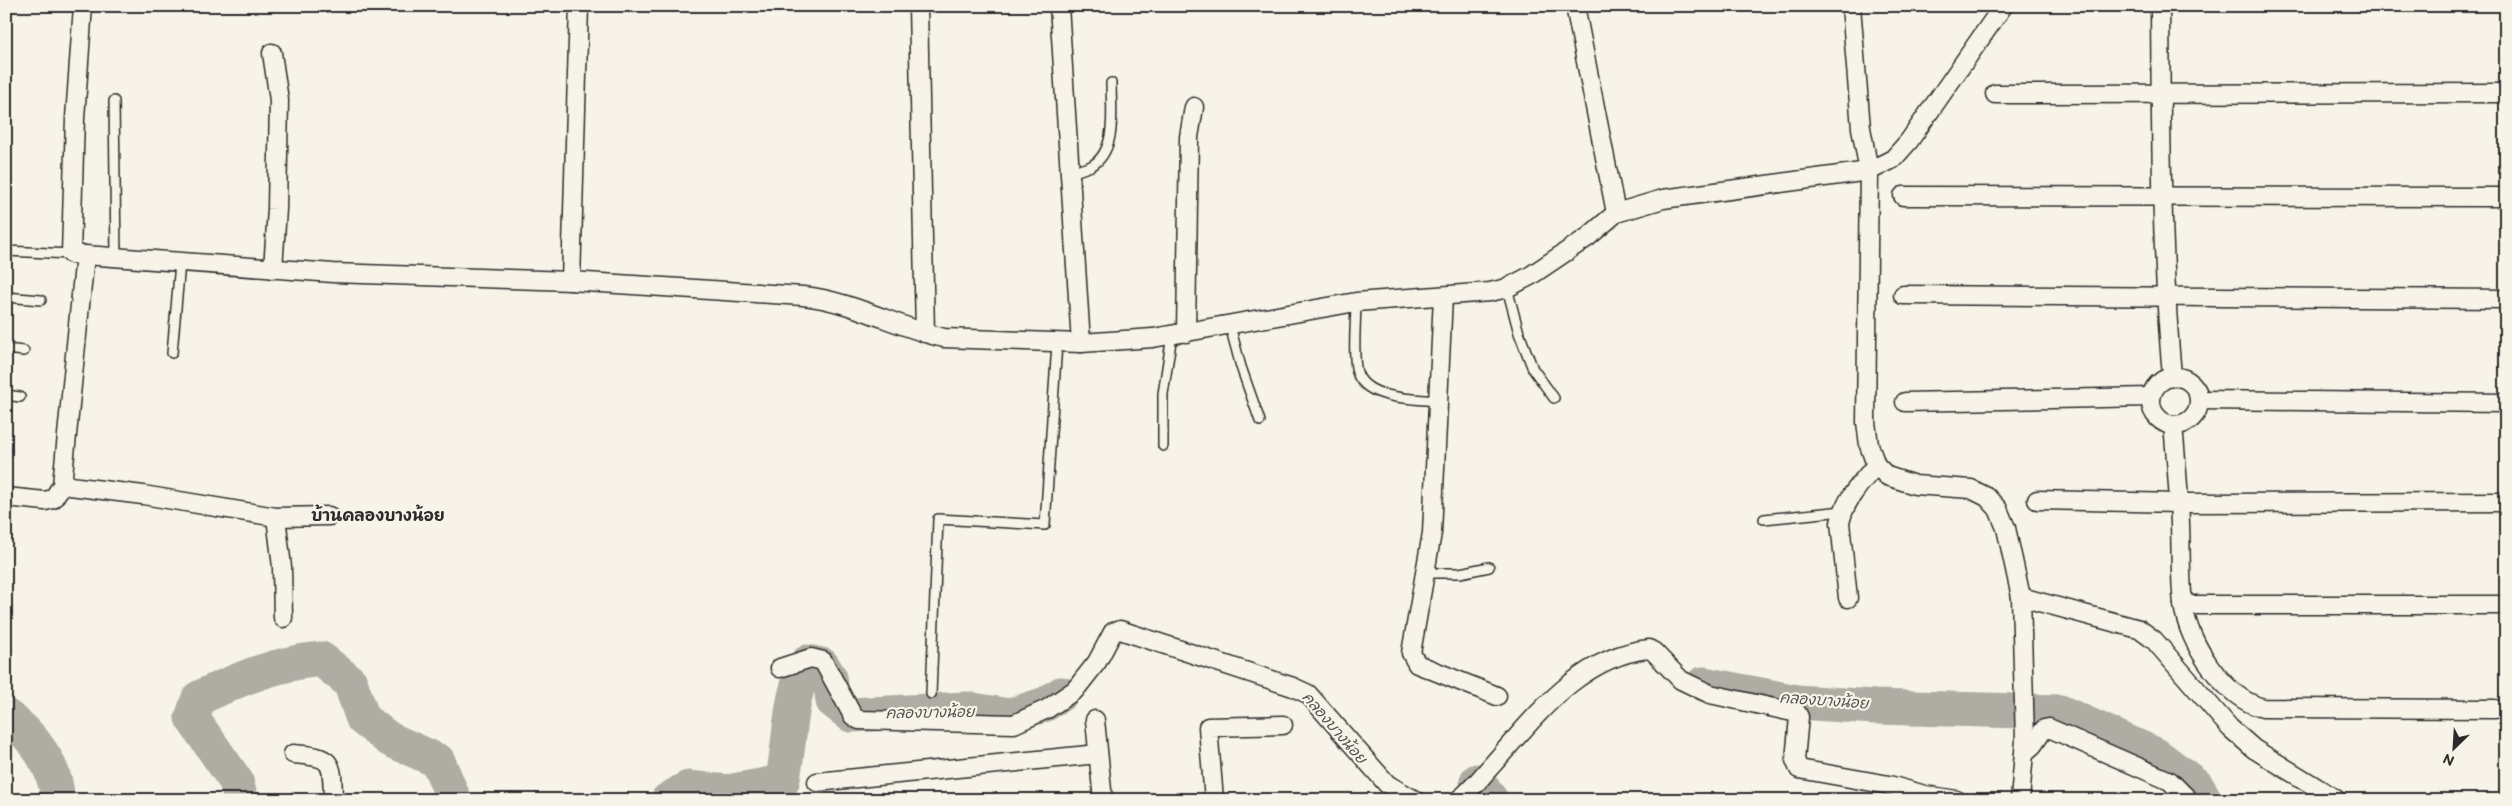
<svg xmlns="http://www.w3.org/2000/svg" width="2512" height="806" font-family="'Balsamiq Sans','Playpen Sans Thai',sans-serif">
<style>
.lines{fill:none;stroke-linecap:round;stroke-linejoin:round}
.river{stroke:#afaca4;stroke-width:35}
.service-casing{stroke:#2b2b2b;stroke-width:12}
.minor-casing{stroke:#2b2b2b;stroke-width:21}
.service{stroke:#f7f3e8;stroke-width:9}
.minor{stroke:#f7f3e8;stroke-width:18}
.labels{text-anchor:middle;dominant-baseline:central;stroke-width:4.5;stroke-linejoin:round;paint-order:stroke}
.water-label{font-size:15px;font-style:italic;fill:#53524f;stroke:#f7f3e8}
.quarter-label{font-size:16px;font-weight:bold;fill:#2b2b2b;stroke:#f7f3e8}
</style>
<rect width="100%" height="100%" fill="#f7f3e8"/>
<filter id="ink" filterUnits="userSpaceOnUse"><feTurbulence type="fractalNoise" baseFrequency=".02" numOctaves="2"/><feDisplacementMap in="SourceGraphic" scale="10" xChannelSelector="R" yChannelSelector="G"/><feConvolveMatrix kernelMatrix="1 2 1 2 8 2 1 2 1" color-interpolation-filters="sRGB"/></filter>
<g filter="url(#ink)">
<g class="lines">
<g class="river">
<path d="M1703,684L1797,702L1875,707L2060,712L2156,755L2196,785L2205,800"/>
<path d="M6,716C31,733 58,768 57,800"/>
<path d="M1477,781L1491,800"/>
<path d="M241,800L236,781L192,718L199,698C242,678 273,664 321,659L350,682L363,719L389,739L438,761L454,800"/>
<path d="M668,800L688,788L727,792L782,782C791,744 788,695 808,662L822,665L830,678L833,701L851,715L967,709L1009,716L1046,704L1061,694"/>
</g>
<defs>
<g id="service">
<path d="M114,101L116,258"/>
<path d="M1069,173C1076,171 1084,169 1091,166C1118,151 1111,108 1111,83"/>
<path d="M6,251L71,254"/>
<path d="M1507,288L1519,333L1533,369L1554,398"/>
<path d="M6,297L41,300"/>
<path d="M1356,302C1356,318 1352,363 1358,375C1369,400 1416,399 1439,401"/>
<path d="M1230,326L1241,367L1260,421"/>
<path d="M6,349L24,351"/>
<path d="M172,353L180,263"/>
<path d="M6,395L20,397"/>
<path d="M1163,446V394L1172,335"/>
<path d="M1764,519L1843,511"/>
<path d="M1426,573H1460L1489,567"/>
<path d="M931,694L938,519L1045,525L1057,343"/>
</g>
<g id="minor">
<path d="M83,6L75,118L71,254L333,273L571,281L803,296C853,301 896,327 944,338L1081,343L1153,338L1356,302L1490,292L1507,288L1530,276L1588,237L1616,213L1663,199L1869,171L1893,159L1909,141L2003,6"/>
<path d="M918,6L925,333"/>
<path d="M1059,6L1081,343"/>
<path d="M1575,6L1616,213"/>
<path d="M1851,6L1861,128L1869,171L1866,422L1869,445L1876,465L1887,476L1915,485L1971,489L1987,497L1998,509L2006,528L2021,597L2025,740L2020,800"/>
<path d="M2160,6C2161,130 2161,253 2172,376"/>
<path d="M272,53L279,100L277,209L273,269"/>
<path d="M1995,94L2506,93"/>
<path d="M1903,196L2506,197"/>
<path d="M571,281L579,6"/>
<path d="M1903,295L2506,299"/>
<path d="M1443,296L1432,533L1411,653L1417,664L1497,696"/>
<path d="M1186,333L1189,137L1194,107"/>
<circle cx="2175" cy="401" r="24"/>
<path d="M2200,400L2506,403"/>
<path d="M1905,402L2151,397"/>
<path d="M2173,425C2176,458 2179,491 2180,524C2181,551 2180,578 2183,604C2188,643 2224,698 2263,708L2495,709"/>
<path d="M62,485L143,495L276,517L329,516"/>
<path d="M6,497L45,501L53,499L62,485L85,255"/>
<path d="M2037,500L2180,503L2506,502"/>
<path d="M276,517L282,567L283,618"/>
<path d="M2021,597L2139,629L2154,640L2230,728L2254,749L2337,800"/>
<path d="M1848,598L1840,523C1845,499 1861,483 1876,465"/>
<path d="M2183,605H2506"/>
<path d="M780,668L811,658L823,661L853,716L859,720L1014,724L1047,709L1075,690L1097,662L1113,632L1120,630L1293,687L1308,694L1387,784L1415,800"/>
<path d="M1095,720L1103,800"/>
<path d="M2025,752L2033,745L2044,729L2049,728L2170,781L2189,800"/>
<path d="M293,754C334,757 332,761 333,800"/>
<path d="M817,782L1098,754"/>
<path d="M1214,800L1208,727L1283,725"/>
<path d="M1458,800C1471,791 1482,776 1493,764C1535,717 1580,656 1649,649L1654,652L1681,680L1710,694L1797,713L1799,717L1795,760L1799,769L1889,785L1925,795L1957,800"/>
</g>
</defs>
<use href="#service" class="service-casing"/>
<use href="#minor" class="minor-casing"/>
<use href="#service" class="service"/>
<use href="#minor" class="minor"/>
</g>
</g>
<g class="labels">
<g class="water-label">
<text transform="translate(1824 701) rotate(4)">คลองบางน้อย</text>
<text transform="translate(930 713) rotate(-1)">คลองบางน้อย</text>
<text transform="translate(1334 728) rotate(49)">คลองบางน้อย</text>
</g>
<g class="quarter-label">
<text x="378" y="516">บ้านคลองบางน้อย</text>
</g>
</g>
<rect width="2512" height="806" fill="none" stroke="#f7f3e8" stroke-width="25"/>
<rect x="12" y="12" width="2487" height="781" fill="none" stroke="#2b2b2b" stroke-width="2" filter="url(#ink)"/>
<g transform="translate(2454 748) rotate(205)" stroke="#f7f3e8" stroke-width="4" paint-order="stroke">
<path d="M0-4L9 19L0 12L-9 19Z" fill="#2b2b2b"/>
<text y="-8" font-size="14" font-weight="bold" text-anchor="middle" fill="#2b2b2b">N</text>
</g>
</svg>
